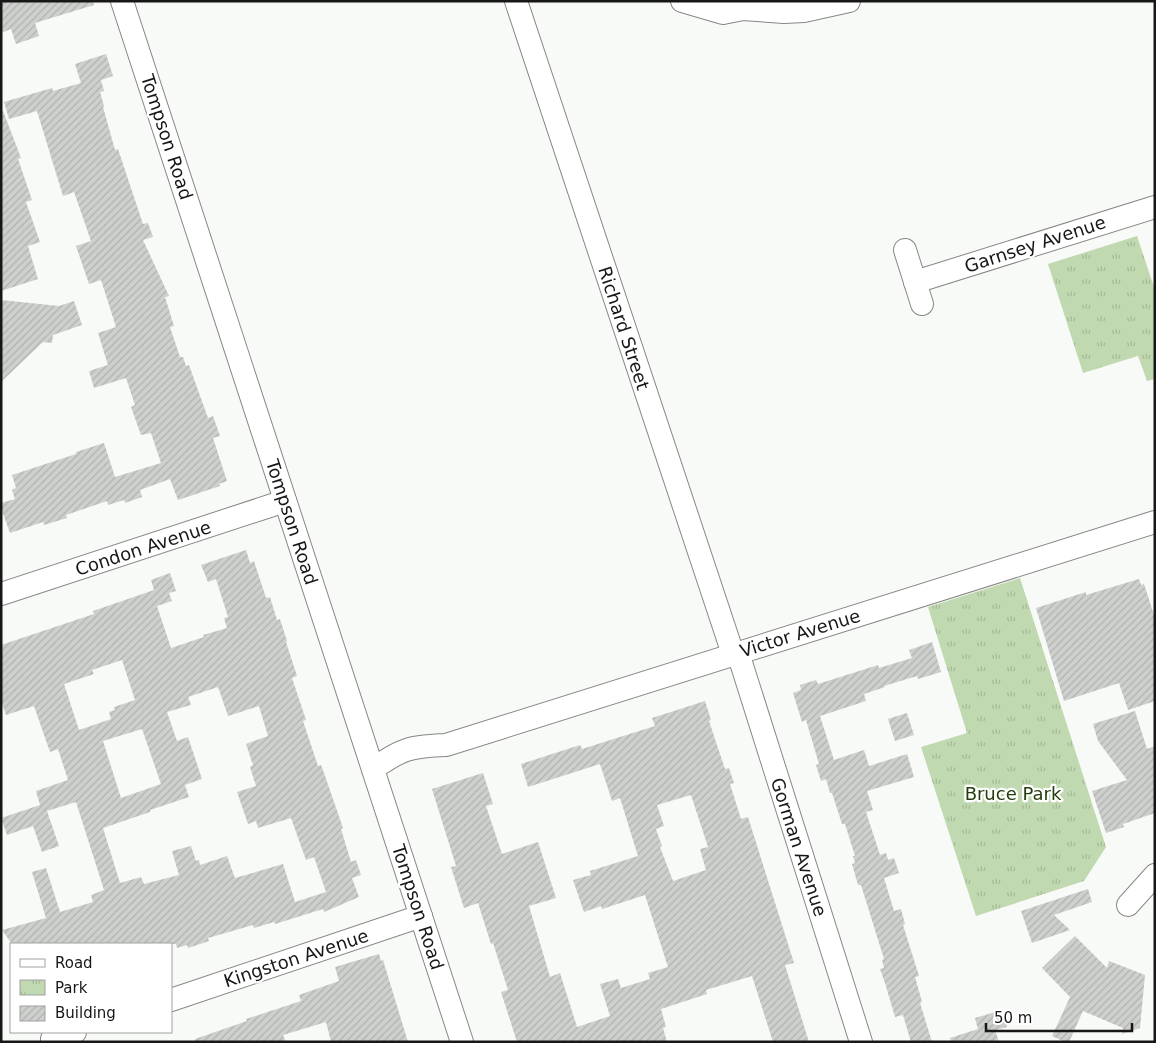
<svg xmlns="http://www.w3.org/2000/svg" width="1156" height="1043" font-family="'DejaVu Sans',sans-serif">
<style>
.park{fill:url(#park-tufts)}
.building{fill:url(#building-hatch);fill-rule:evenodd}
.lines{fill:none;stroke-linecap:round;stroke-linejoin:round}
.minor-casing{stroke:#878886;stroke-width:24}
.minor{stroke:#fff;stroke-width:22}
.labels{text-anchor:middle;dominant-baseline:central;stroke-width:4.5;stroke-linejoin:round;paint-order:stroke}
.street-label{font-size:18px;fill:#161716;stroke:#fff}
.park-label{font-size:18px;fill:#253d0c;stroke:#fff}
</style>
<defs>
<pattern id="park-tufts" width="24" height="20" patternUnits="userSpaceOnUse" patternTransform="scale(1.25)"><rect width="24" height="20" fill="#c1d9b0"/><path d="M3 7l-1-3M5 7V3M7 7l1-3M15 17l-1-3M17 17v-4M19 17l1-3" fill="none" stroke="#a5ba97"/></pattern>
<pattern id="building-hatch" width="6" height="6" patternUnits="userSpaceOnUse" patternTransform="scale(1.25)"><rect width="6" height="6" fill="#ced0cd"/><path d="M-1 1l2-2M0 6l6-6M5 7l2-2" fill="none" stroke="#b0b2af"/></pattern>
</defs>
<rect width="100%" height="100%" fill="#f8faf7"/>
<g class="park">
<path d="M1137,236L1155,290V379L1147,381L1138,356L1083,373L1048,264Z"/>
<path d="M1020,578L1106,847L1084,881L976,916L921,747L967,733L928,607Z"/>
</g>
<g class="building">
<path d="M1,1H93L94,5L35,23L39,36L16,44L11,29L1,33Z"/>
<path d="M106,54L113,76L101,80L104,91L100,92L104,106L103,107L115,150L118,149L143,224L148,223L153,237L143,240L169,296L165,297L174,326L170,327L180,357H183L186,366L189,365L208,418L213,416L220,436L213,438L227,481L219,484L220,486L178,500L170,479L140,490L142,497L125,503L124,500L108,505L107,501L66,515L67,518L44,525L43,522L10,533L1,508V503L15,499L12,490L16,488L12,475L76,454V452L104,443L115,477L161,463L151,433L141,435L131,407L135,405L126,378L94,388L89,371L108,365L98,333L116,327L101,280L89,284L76,246L91,241L74,192L63,196L37,111L9,119L4,102L52,88L53,91L81,83L75,64Z"/>
<path d="M1,111H3L21,158L18,159L32,200L26,202L40,242L28,246L38,279L1,291Z"/>
<path d="M1,300L59,306L74,301L82,325L53,335L52,343L43,342L1,382Z"/>
<path d="M246,550L250,563L254,561L266,598L270,597L277,620L280,619L287,641L286,642L297,676L292,678L306,720L303,721L318,766L321,765L324,773L343,828L341,829L351,862L356,860L361,875L352,878L359,897L324,912L323,909L275,924L274,922L254,928L253,925L208,938L209,941L188,948L187,945L177,948L176,944H12L2,930L46,918L32,872L46,868L60,912L93,902L91,895L104,890L76,802L47,811L59,846L42,852L33,826L7,835L1,818L40,805L36,791L68,780L58,749L50,752L34,706L6,715L1,700V645L94,614L93,611L154,590L151,580L170,573L176,591L169,593L172,601L157,606L171,648L204,637L203,635L227,628L224,618L228,617L216,579L208,582L201,565ZM122,660L135,700L114,707L115,710L109,712L111,719L79,730L64,684L94,674L92,670ZM218,687L228,716L259,706L268,736L246,744L253,765L250,767L256,786L237,792L248,824L256,821L258,828L291,818L306,860L314,857L326,892L295,902L283,864L235,878L227,856L200,865L199,860L196,861L191,846L172,851L179,875L144,884L141,877L120,883L103,828L150,812V810L189,797L185,785L202,779L188,737L177,741L167,712L191,705L188,697ZM142,729L161,784L121,798L103,741Z"/>
<path d="M1139,579L1141,585L1144,584L1155,618V701L1128,710L1119,683L1064,701L1036,608L1086,592V595Z"/>
<path d="M932,642L941,672L918,679L917,676L884,686L885,687L864,694L866,701L820,716L834,760L864,750L869,766L907,754L914,777L867,791L873,810L866,812L880,855L886,853L888,860L894,858L899,873L884,878L894,911L901,909L905,924L903,925L919,976L915,977L922,1002L920,1003L932,1042H911L903,1015L895,1017L885,983L880,969L884,968L882,960L884,959L861,885H858L852,864L855,863L853,856H855L845,824H842L832,793H830L826,779L821,781L816,765L819,764L806,720L802,722L793,693L801,690L800,685L816,680L818,684L878,665L879,668L912,658L909,650Z"/>
<path d="M705,701L711,720L709,721L725,769L729,768L734,783L730,784L741,819L748,817L794,963L785,965L809,1042H773L752,976L706,990L707,994L661,1009L666,1027L663,1028L667,1042H517L501,992L508,990L493,943L491,944L478,903L464,908L451,867L456,866L432,789L483,773L493,804L486,806L502,854L538,842L556,898L529,906L550,977L560,973L577,1027L610,1016L600,984L618,979L621,988L650,979L648,973L668,967L645,895L602,909L601,906L584,912L573,880L591,875L590,871L638,856L620,798L612,801L600,764L528,787L521,764L580,745L582,749L655,726L652,718ZM691,795L708,847L700,849L706,870L673,881L660,847L662,846L656,829L664,826L657,805Z"/>
<path d="M1135,711L1147,749L1155,746V813L1123,824L1124,827L1106,833L1092,791L1127,780L1098,741L1093,724Z"/>
<path d="M907,713L914,735L895,741L888,719Z"/>
<path d="M1088,889L1092,902L1054,915L1070,930L1032,943L1021,911Z"/>
<path d="M1075,936L1107,968L1109,961L1145,975L1140,1028L1122,1034L1123,1028L1083,1011L1069,1042H1065L1052,1036L1070,997L1042,968Z"/>
<path d="M379,954L381,961L383,960L408,1042H331L326,1022L283,1035L286,1042H195V1039L247,1021L246,1019L301,1001L299,995L339,981L335,967Z"/>
<path d="M1002,1010L1007,1027L995,1030L999,1042H951L950,1038L978,1029L975,1018Z"/>
</g>
<g class="lines">
<defs>
<g id="minor">
<path d="M122,1L462,1042"/>
<path d="M516,1L733,654"/>
<path d="M682,1L723,13L743,9L784,12L804,11L849,1"/>
<path d="M905,250L922,304"/>
<path d="M915,282L1155,207"/>
<path d="M1,594L285,501"/>
<path d="M738,653L861,1042"/>
<path d="M373,769C401,749 411,746 446,745L1155,522"/>
<path d="M1128,905L1155,875"/>
<path d="M171,1000L421,916"/>
<path d="M52,1039L75,1032"/>
</g>
</defs>
<use href="#minor" class="minor-casing"/>
<use href="#minor" class="minor"/>
</g>
<g class="labels">
<g class="street-label">
<text transform="translate(167 137) rotate(72)">Tompson Road</text>
<text transform="translate(1035 244) rotate(-18)">Garnsey Avenue</text>
<text transform="translate(624 328) rotate(72)">Richard Street</text>
<text transform="translate(292 522) rotate(72)">Tompson Road</text>
<text transform="translate(143 548) rotate(-18)">Condon Avenue</text>
<text transform="translate(800 633) rotate(-17)">Victor Avenue</text>
<text transform="translate(799 847) rotate(72)">Gorman Avenue</text>
<text transform="translate(418 907) rotate(72)">Tompson Road</text>
<text transform="translate(296 958) rotate(-18)">Kingston Avenue</text>
</g>
<g class="park-label">
<text x="1013" y="793">Bruce Park</text>
</g>
</g>
<rect width="1156" height="1043" fill="none" stroke="#161716" stroke-width="5"/>
<rect x="10" y="943" width="162" height="90" fill="#ffffff" stroke="#a2a2a2"/>
<rect x="20" y="959" width="25" height="8" fill="#ffffff" stroke="#a2a2a2"/>
<text x="55" y="968" font-size="15" fill="#161716">Road</text>
<rect x="20" y="980" width="25" height="15" fill="url(#park-tufts)" stroke="#a2a2a2"/>
<text x="55" y="993" font-size="15" fill="#161716">Park</text>
<rect x="20" y="1006" width="25" height="15" fill="url(#building-hatch)" stroke="#a2a2a2"/>
<text x="55" y="1018" font-size="15" fill="#161716">Building</text>
<path d="M986 1023v8h146v-8" fill="none" stroke="#161716" stroke-width="2.5"/>
<text x="994" y="1023" font-size="15" fill="#161716" stroke="#ffffff" stroke-width="4" paint-order="stroke">50 m</text>
</svg>
